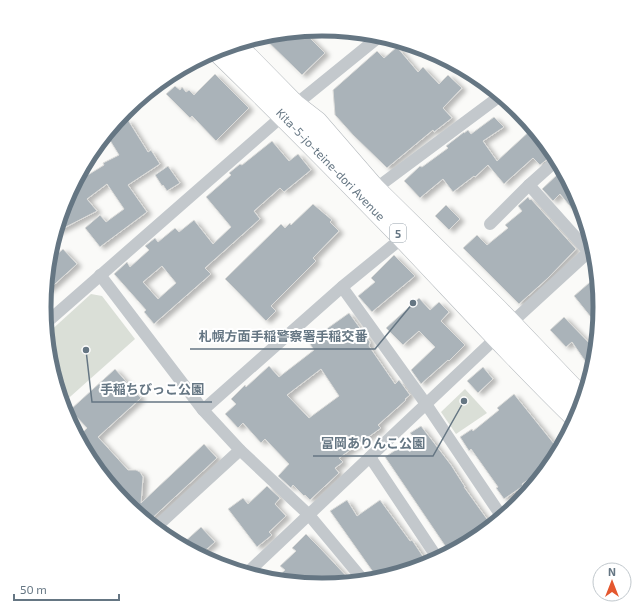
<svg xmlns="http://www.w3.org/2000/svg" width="644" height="614" font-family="'Exo 2','Noto Sans JP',sans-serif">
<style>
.built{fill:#e8e9e9}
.green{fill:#dadfd7}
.building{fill:#aab3b9;stroke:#dcdcda;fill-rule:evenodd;filter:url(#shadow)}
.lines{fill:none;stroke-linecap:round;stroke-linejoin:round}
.trunk-casing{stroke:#b4b9bd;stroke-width:22}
.minor{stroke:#c3c8cc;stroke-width:12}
.trunk{stroke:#fff;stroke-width:21}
.labels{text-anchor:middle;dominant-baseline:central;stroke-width:4;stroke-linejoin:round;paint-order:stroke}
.shield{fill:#fff;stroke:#939fa8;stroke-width:1}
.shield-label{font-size:11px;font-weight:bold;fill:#657683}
.street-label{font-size:12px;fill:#657683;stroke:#fff}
.rim{fill:none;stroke:#657683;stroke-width:5}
.leader{fill:none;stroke:#657683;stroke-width:1.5}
.callout-dot{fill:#657683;stroke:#fff;stroke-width:1.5}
.callout-label{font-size:13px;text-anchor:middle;font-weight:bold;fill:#657683;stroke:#fff;stroke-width:4;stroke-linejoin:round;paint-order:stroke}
</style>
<defs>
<filter id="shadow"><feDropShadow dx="4.5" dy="2.5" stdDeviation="2" flood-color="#0004"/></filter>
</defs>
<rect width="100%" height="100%" fill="#fafaf8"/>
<path class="built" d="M199,59L201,62L138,100L168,76Z"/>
<g class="green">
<path d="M91,294L102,296L135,339L62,404L49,361L47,334Z"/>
<path d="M465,389L487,413L456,434L441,412Z"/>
</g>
<g class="building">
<path d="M303,31L325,53L302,75L262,36Z"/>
<path d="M397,47L418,72L423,67L439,84L448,75L462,88L443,108L452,118L434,132L433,130L387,168L353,135L335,115L333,90L377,51L384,58Z"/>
<path d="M215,74L249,108L216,141L192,116L190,118L166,94L175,86L180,90L182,87L186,92L189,90L194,95Z"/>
<path d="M494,117L504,127L483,141L497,161L533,128L554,154L540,165L533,158L504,184L488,165L475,177L474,176L453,192L443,179L420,198L404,181L420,166L422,167L448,148L446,146L464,132V133L468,130L471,134Z"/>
<path d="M128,120L148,152L151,150L160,164L128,185L147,212L100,247L85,228L100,215L106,222L124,209L107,184L87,199L97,211L56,232L65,200L79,174L83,178L104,165L103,163L119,155L106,134L108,131Z"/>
<path d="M272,141L289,161L298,154L311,170L284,192L280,188L254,211L260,219L205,268L211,274L154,324L144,312L146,310L114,274L127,262L130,267L149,250L145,246L155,238L158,242L175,228L179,232L194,220L213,244L231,227L206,197L231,175L229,173L240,164L242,165ZM162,266L176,283L158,299L143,282Z"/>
<path d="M168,166L180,183L167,191L163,185L162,186L155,175Z"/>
<path d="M559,173L570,184L579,201L586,226L560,194L553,201L542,189Z"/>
<path d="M528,197L530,200L531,199L576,249L548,278L519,304L463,248L477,235L487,245L508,228L505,225L522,211L518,206Z"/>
<path d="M313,204L332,220L330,222L339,231L313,258L316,261L271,306L276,311L266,321L225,279L281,224L285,228L290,223L291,225Z"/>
<path d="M446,205L460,219L449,230L435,216Z"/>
<path d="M63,249L77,264L45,293L49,261Z"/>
<path d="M394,255L415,276L372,312L358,296L375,282L371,278Z"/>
<path d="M597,276L600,307L598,326L574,296Z"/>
<path d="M419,298L430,310L439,302L449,312L441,321L465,345L449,361L448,360L421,384L411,370L435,347L419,331L403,345L386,328Z"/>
<path d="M349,313L370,342L369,346L395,384L399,380L410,395L405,399L406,400L378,425L381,428L339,458L343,462L335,468L339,473L310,500L305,495L304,496L293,485L291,488L278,476L289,464L265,439L261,443L243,423L238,428L225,414L236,404L231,399L245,385L246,387L269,366L279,377L314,350L308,341V339L317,333L318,335ZM321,369L339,396L309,418L287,395Z"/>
<path d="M564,317L596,350L595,361L592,371L572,342L566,347L550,330Z"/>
<path d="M483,367L493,379L478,393L467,381Z"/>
<path d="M115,369L141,398L98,437L128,470H136L140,472L143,477L141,503L204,444L217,458L148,522L125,503L91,461L78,437L87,428L70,410Z"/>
<path d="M514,394L559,450L552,463L522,484L523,486L504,499L496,488L498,487L471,449L469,451L460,437L472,429L473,431L499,410L497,408Z"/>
<path d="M421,426L451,465L465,487H464L492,526L476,538L450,553L385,457L414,438L410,433Z"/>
<path d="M267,486L280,498L275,504L286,516L269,532L272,535L257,547L228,509L243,498L248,504Z"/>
<path d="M347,500L357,516L380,500L410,541L412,540L428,564L378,579L330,511Z"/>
<path d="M201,527L215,542L200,555L181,545Z"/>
<path d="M306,534L319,547L352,582L322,585L274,580L285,570L280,566L296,551L292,548Z"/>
</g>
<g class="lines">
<defs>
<g id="trunk">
<path d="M235,44L295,105L317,122L375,189L497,309L583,399"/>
<path d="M216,50C279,111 341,174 402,237C460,298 516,360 576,418"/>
</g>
</defs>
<use href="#trunk" class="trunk-casing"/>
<g class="minor">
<path d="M529,185L589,252"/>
<path d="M375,189L500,96"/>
<path d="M490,224L529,185L557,160"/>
<path d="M100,275L203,410L240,450L309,515L364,581"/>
<path d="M342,287L426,404L502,517"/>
<path d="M46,323L295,105L380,36"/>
<path d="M203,410L342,287L402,238"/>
<path d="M370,457L438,559"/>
<path d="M155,528L240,450"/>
<path d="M247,573L497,337L510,324L593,248"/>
</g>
<use href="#trunk" class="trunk"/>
</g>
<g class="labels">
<rect class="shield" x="390" y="224" width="16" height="18" rx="3"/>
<g class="shield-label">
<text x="398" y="233">5</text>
</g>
<g class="street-label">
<text transform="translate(331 164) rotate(46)">Kita-5-jo-teine-dori Avenue</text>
</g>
</g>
<path d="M0 0H644V614H0ZM51 307a271 271 0 1 1 542 0a271 271 0 1 1-542 0Z" fill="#fff" fill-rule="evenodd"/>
<path class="rim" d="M51 307a271 271 0 1 1 542 0a271 271 0 1 1-542 0Z"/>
<path class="leader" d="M413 303L375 349H190M86 350L92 402H212M464 401L433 456H313"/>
<g class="callout-dot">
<circle cx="413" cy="303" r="4"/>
<circle cx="86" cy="350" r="4"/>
<circle cx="464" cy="401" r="4"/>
</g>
<g class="callout-label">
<text x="283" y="341">札幌方面手稲警察署手稲交番</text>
<text x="152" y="394">手稲ちびっこ公園</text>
<text x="373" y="448">富岡ありんこ公園</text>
</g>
<g transform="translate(612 582)"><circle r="19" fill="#ffffff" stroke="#c1c8cd"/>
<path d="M0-3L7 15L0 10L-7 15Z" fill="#e4572e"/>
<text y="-6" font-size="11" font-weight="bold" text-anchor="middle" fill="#657683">N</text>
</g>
<path d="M14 594v6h105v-6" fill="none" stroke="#657683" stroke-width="2"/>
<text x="20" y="594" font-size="12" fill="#657683" stroke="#ffffff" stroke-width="3" paint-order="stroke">50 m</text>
</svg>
